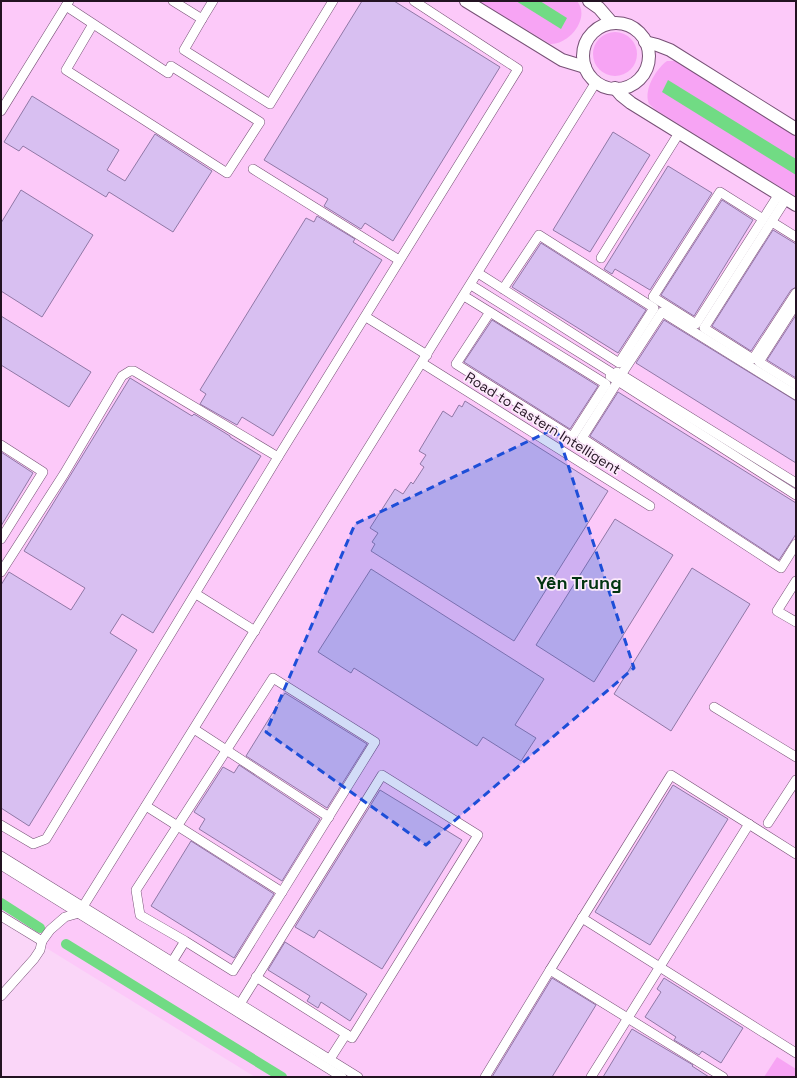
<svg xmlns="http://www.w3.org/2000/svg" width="797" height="1078" font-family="'Space Grotesk',sans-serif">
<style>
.built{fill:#fcc9f9}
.green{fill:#f7a4f4}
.water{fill:#71db84}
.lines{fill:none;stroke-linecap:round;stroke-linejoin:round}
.canal{stroke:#71db84;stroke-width:10}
.building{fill:#d8bff1;stroke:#9078a6}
.minor-casing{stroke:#775176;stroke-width:10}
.major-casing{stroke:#775176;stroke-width:14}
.minor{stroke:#fff;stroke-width:9}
.major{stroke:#fff;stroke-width:12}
.marked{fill:#1d4ed8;fill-opacity:0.2;stroke:#1d4ed8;stroke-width:3;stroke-dasharray:8 5;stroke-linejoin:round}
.labels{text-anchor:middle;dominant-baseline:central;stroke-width:3.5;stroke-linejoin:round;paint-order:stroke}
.street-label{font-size:14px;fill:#231322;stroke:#fceafb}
.district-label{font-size:18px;font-weight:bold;fill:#023411;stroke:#fceafb}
</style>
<rect width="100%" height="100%" fill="#fad6f8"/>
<path class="built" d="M1,1H796V1077H255L1,920Z"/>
<g class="green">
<path d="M479,1H577C591,18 569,45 550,44Z"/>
<circle cx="615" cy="54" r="22"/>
<path d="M667,61H676L796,136V197L656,110L649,104C643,90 656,69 667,61Z"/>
<path d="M777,1057L796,1069V1077H764Z"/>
</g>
<g class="water">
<path d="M516,1H540L567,18L561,29Z"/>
<path d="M668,80L796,159V175L662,92Z"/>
</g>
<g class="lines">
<g class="canal">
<path d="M1,903L40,928"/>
<path d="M66,944L282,1077"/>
</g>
</g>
<g class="building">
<path d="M362,1H394L500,67L393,241L365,223L361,229L324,206L328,199L264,160Z"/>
<path d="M32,96L119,150L107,170L125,181L155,134L212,171L173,232L109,192L106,197L23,146L19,151L4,142Z"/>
<path d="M613,132L650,155L590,252L553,230Z"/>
<path d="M668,166L712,193L650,290L615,269L612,274L604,269Z"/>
<path d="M21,190L93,235L42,317L1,291V223Z"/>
<path d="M722,200L753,220L694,316L661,295Z"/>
<path d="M317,216L355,239L353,242L382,260L273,436L242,417L237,425L200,404L206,394L200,390L306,218L314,222Z"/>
<path d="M773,230L796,244V287L791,290L751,351L712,326Z"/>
<path d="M541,243L646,310L618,353L512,287Z"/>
<path d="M796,315V378L767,360Z"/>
<path d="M1,316L91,372L69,407L1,365Z"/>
<path d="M492,320L598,386L570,429L464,362Z"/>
<path d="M664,320L796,401V463L636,363Z"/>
<path d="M130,378L192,416L194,414L230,436V437L261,456L153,633L122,614L110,633L137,650L29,826L1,808V585L9,572L71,610L85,588L24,551Z"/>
<path d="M618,392L796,503V534L779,560L590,436Z"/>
<path d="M465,401L608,491L514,641L371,551L375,544L372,542L378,533L370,528L395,489L403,494L411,482L413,484L424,467L420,464L426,455L419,451L443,411L452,417L459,405L462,407Z"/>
<path d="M1,452L33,473L1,526Z"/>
<path d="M615,519L673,555L594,682L536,645Z"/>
<path d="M692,568L750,604L671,731L614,694Z"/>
<path d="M371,569L544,679L515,725L536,738L521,761L483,737L477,746L354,668L351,673L318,652Z"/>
<path d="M285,693L367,744L327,808L246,756Z"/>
<path d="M239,765L320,819L282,881L199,829L205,819L194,812L223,767L234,773Z"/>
<path d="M673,785L728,819L650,945L595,912Z"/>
<path d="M380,790L462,840L382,969L319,930L314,938L295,927Z"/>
<path d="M191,841L274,894L234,958L151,906Z"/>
<path d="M285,942L367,994L350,1021L321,1002L318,1008L307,1001L310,996L268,970Z"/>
<path d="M552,978L596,1005L552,1077H492Z"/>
<path d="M664,978L743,1028L721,1063L702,1051L699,1055L674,1040L676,1037L645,1017L661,992L657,989Z"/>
<path d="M632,1029L693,1065L692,1066L709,1077H603Z"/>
</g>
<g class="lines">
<defs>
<g id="minor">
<path d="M173,1L202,19L213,1"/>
<path d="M66,6L168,73L171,66L260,122L227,173L66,70L93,24"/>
<path d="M202,19L184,50L270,104L333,1"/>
<path d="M1,111L69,1"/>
<path d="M253,169L399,260"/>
<path d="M786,199L704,328L753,359L796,293"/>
<path d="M763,219L720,192L653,297L696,324L779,194"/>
<path d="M772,222L796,237"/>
<path d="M601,258L679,133"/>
<path d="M478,273L619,363L654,308L539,235L503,289"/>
<path d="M471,285L612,373L610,376L796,495"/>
<path d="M464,296L606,384L572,437L456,364L490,312"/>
<path d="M796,304L759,362L796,385"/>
<path d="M366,317L427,355"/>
<path d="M422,363L650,506"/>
<path d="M617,372L796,483"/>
<path d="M621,375L662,312L796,395"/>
<path d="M618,381L582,438L781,568L796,544"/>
<path d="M1,445L43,472L1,539"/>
<path d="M1,572L64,474L122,376L130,371H134L278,457"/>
<path d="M796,581L777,611L796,622"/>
<path d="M196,594L255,631"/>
<path d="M714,707L796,757"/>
<path d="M194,729L329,817"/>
<path d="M146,806L282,892"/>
<path d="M768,823L796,780"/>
<path d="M1,825L33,844L46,839L278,457L518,69L414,1"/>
<path d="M1,856L358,1077"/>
<path d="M1,865L342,1077"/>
<path d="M1,916L42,941"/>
<path d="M582,918L796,1053"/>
<path d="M172,962L185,941L233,971L375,742L273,678L136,890L140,915L185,941"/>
<path d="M550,970L671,775L796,854"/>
<path d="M256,977L346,1034"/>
<path d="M1,996L34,959L40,950L42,941L50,930L65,917L79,913L596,82"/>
<path d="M240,1004L382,775L478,835L352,1038L346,1034L330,1059"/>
<path d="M485,1077L550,970L723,1077"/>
<path d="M591,1077L749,824"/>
</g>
<g id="major">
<path d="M466,1L562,60L585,67"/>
<path d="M589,1L599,8L612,23"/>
<circle cx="616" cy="56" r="33"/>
<path d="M645,42L657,45L670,50L796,129"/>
<path d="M615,88L621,95L631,103L796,205"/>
</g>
</defs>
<use href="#minor" class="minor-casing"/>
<use href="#major" class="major-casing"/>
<use href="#minor" class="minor"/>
<use href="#major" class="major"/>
</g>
<path class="marked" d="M556,428L634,668L426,845L266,732L355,524Z"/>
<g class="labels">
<g class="street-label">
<text transform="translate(543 423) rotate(32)">Road to Eastern Intelligent</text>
</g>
<g class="district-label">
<text x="579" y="582">Yên Trung</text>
</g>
</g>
<rect width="797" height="1078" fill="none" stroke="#231322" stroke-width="4"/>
</svg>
